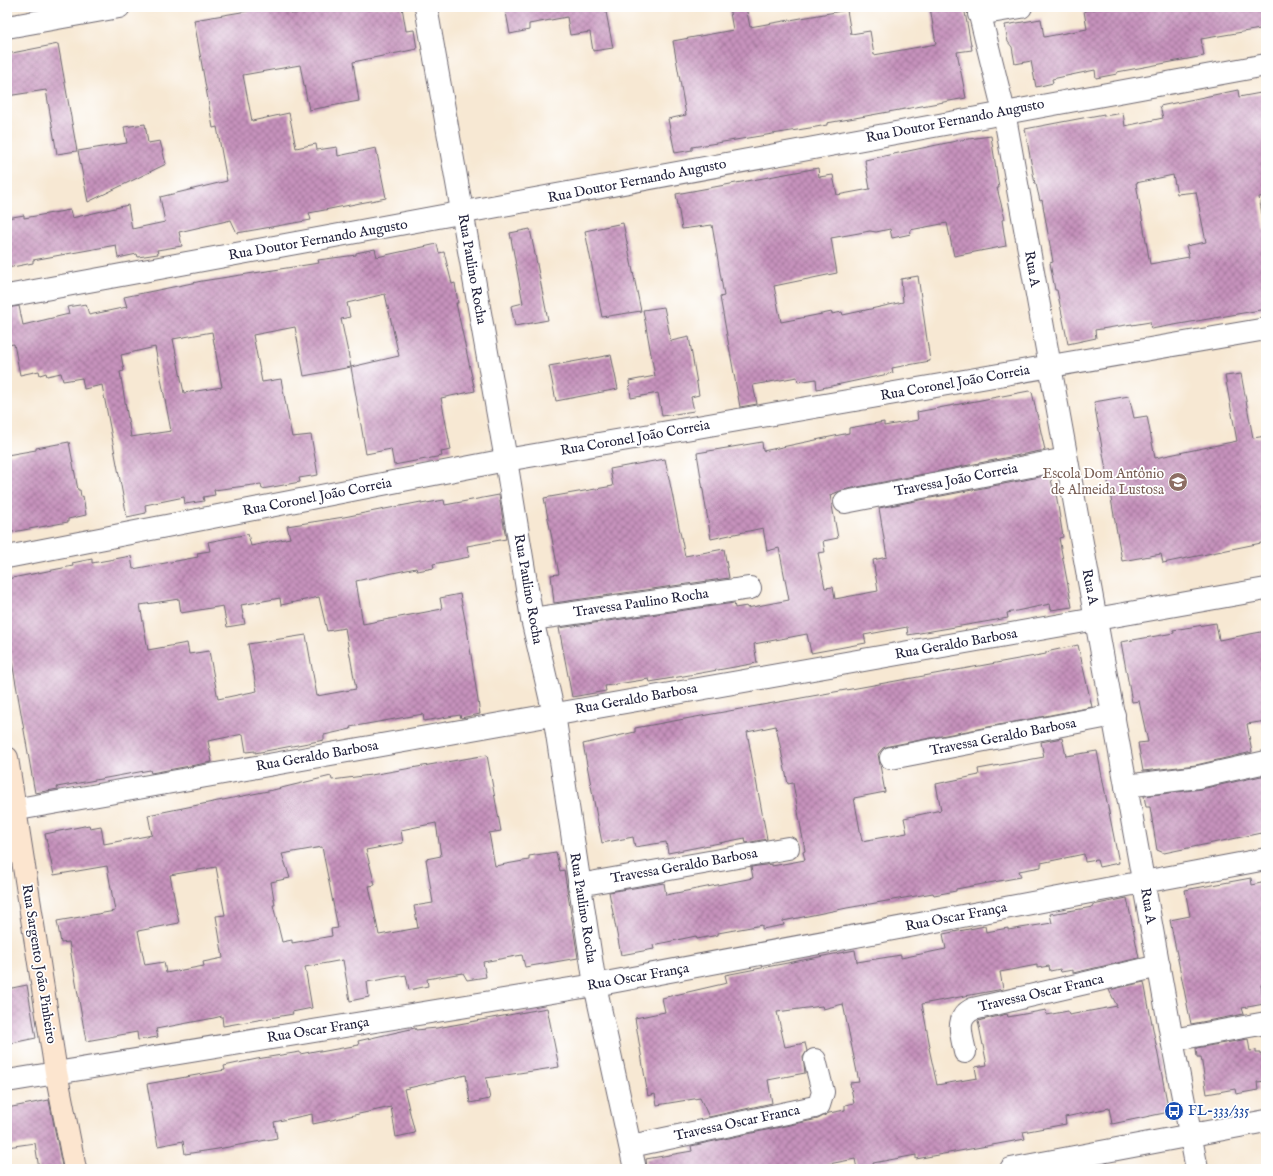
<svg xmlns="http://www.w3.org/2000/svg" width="1273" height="1176" font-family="'IM FELL English',serif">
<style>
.building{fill:url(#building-cross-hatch);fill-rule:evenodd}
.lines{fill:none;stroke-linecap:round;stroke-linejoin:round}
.street-casing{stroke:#6d6770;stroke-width:24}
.secondary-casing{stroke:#6d6770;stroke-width:24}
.street{stroke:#fff;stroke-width:22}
.secondary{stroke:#fce5cf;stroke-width:22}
.labels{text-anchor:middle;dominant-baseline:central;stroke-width:3.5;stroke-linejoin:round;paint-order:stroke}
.street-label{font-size:14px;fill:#22223b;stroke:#fff}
.education-label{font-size:14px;fill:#785e54;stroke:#fff;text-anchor:end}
.transit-label{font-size:14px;fill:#164399;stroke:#fff;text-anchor:start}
</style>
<defs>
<pattern id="building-cross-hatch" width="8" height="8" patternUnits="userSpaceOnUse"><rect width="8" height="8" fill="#c692bc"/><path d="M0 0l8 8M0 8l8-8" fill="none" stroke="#a0779a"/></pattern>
</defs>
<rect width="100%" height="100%" fill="#fff"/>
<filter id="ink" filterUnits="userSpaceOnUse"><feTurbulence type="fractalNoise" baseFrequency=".025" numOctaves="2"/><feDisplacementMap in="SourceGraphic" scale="8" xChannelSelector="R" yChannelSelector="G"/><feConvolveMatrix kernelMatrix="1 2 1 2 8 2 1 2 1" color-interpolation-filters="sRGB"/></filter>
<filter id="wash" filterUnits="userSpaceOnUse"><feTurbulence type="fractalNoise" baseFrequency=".012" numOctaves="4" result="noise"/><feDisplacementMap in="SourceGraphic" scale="16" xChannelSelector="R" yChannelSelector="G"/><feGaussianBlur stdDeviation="0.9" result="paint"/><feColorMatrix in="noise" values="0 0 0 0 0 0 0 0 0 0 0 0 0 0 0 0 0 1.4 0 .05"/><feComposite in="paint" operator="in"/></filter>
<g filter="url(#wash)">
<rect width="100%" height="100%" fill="#f7e8d3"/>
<g id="blocks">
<g class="building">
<path d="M271,7H289L291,14L327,7H402L406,31L414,30L417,49L353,62L359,101L309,110L300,65L243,75L252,121L289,113L296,148L316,144L317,150L337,147L338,156L376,148L386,198L309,213L311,220L237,233L231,220L179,232L182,246L157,250L158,254L138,257L137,254L118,258L116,245L33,260V263L7,268V218L24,215V218L70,210L72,218L128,205L132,229L165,222L160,197L227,181L217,127L213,128L194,20Z"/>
<path d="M505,7H605L613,48L593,51L590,32L570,35L567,17L529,24V30L510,34Z"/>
<path d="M729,7H746L750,27L847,10L851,34L870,31L874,55L936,44L930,7H964L972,50L957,52L966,98L827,123V125L816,127L692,147V150L675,153L668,119L686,115L673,41L733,30Z"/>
<path d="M1107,7H1266V28L1201,39L1204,56L1117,72V74L1096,78L1095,70L1052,79L1053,83L1036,87L1031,61L1015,64L1012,47L1008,42L1005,25L1041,19L1044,37L1087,29L1084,11Z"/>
<path d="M58,44L77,151L57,154L46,90L7,96V54Z"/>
<path d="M1238,90L1239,97L1266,92V196L1259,197L1266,236V309L1151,329L1150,322L1132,325V324L1095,330L1096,338L1068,344L1057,290H1055L1050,263L1053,262L1042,200L1040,201L1036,184H1035L1025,129L1104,114V116L1123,113L1125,126L1163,118L1160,106ZM1173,175L1177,194L1196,192L1206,242L1186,246L1189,257L1150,264L1136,183Z"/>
<path d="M145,124L148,143L160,141L166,164L88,202L78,151L127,143L124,127Z"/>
<path d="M991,136L999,188H997L1005,219L1002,220L1006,246L954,256L947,223L910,230L911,234L892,238L890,229L876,232L870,231L831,238L837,273L774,286L781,322L832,312V314L842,312L843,315L903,302L901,279L918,276L930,361L892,368L893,373L817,389L816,379L798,382L797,377L753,385L757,404L740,407L720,297L724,296L712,225L682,229L676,194L818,168L819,177L833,175L837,195L870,189L865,160L961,140Z"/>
<path d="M623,223L641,311L602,317L585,231Z"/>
<path d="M530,229L548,320L515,326L511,306L523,303L510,233Z"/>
<path d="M437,244L439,253L444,252L452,284L455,283L458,303H456L475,391L441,398L451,450L441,452L442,456L394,465L391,449L366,454L351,367L399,356L385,294L347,303L350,317L341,319L351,367L304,376L295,327L253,335L262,382L281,379L292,437L311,435L318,475L299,478L300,482L262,489L261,484L214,490L215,495L203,497L204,501L185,504L184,497L145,505L146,513L127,517L102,385L84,389L82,378L63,381L61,373L47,376L46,373L40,375L39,371L20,375L14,344L7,345V308L19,306L23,325L69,314L67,307L86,304L89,315L127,307L124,297L202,281L319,263L318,260L356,255V253L375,249L377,257ZM212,332L222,387L184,393L173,339ZM155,347L171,431L131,437L120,372L124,371L121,355Z"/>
<path d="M664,307L671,341L689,337L699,395L691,397L694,411L662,416L658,393L631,398L629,381L655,376L643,310Z"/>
<path d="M611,355L618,389L556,401L549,366Z"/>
<path d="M1241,374L1253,438L1266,436V542L1163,563L1161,554L1122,561L1094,402L1129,396L1134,418L1147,416L1155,458L1237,441L1225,376Z"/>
<path d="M1029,391L1032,392L1045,450L843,490L830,495L838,538L823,541L825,552L818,553L825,588L833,587L835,599L878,591L873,560L887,557L879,508L1050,475L1053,488L1055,487L1063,537L1059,538L1072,607L1051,610L1050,604L1007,613L1008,618L908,635L907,627L864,635L866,643L811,653L807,634L754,644L757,663L650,682L649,679L605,686L606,691L572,697L559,628L734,603L735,608L747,606V608L789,600L779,548L767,551L763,528L711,539L697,453L762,442L763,451L849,433V428L884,422V426L918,420L917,412Z"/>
<path d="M69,442L78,490H80L81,497L83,496L86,515L68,519V522L7,533V455L36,450V448Z"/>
<path d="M665,459L685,556L724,549L729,578L554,603L551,575L559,574L544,498L613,486L610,469Z"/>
<path d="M499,495L506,539L467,546L469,557L433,564L434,568L417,571L416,568L356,581L363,624L442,609L440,598L460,594L468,635L480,714L461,718L460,715L424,721L423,714L350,727L351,729L324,735V740L255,753V751L246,752L243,734L208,741L212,762L151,773L150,770L57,787L58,789L35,793L7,633V579L73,566L72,563L92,559V563L131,556L133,569L198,557L197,553L210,551L208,542L248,534L251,546L290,538L287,526L344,517L421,502V504L444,500L445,505ZM319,597L327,631L345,628L356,689L317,696L306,635L248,644L257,691L218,699L209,651L189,654L187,643L148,650L140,605L179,599L181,613L223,606L227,627L245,624L241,605L280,598L281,605Z"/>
<path d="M1216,623L1219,640L1266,631V721L1247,724L1252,752L1196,765L1143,771L1138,743L1148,742L1139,701L1132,702L1121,642L1174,633L1173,630Z"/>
<path d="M1078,645L1092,707L889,746L883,748L878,754L885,792L854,798L862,841L907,833L904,818L941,810L936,784L979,775L978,769L1044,757L1041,742L1062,738L1066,756L1097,751L1119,863L1099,867L1097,860L1085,862L1084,854L1041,863V867L1019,871L1021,877L956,889V891L934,895L933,893L847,908L783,921L784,925L762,929V925L718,933V935L697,939L696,936L653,945L654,949L621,955L609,892L664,883L666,895L753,878L751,867L772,864V866L805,860L803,852L805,851L793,783L788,784L776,726L747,732L767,839L746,843L745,838L668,853L666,842L635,847L633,837L602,843L583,744L635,732V728L679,720L1046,654V652Z"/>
<path d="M487,755L501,831L489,833L495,866L529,860V856L556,852L560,871L564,870L578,958L525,967L522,955L483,962L486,977L467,980L463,973L427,979L428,986L409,990L406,975L367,982L369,997L350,1001L343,960L305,967L312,1008L292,1012L293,1014L223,1026L222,1016L214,1018L156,1029L158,1037L138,1040L137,1032L86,1041L69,942L61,943L57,921L115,911L107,866L54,875L45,834L89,825L90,828L101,826L104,844L152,835L148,815L273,790L331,776L332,780L371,775ZM436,823L441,856L426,859L433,903L414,906L418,928L379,935L369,886L375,885L366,850L403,843L401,830ZM322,847L338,928L331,929L332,936L292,943V940L282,942L273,905H275L271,882L290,878L282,854ZM216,867L225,915L216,916L223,958L203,962L204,966L166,973L164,962L145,965L138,931L179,923L170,875Z"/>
<path d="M1266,775V832L1164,853L1157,850L1150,807H1146L1144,796L1201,789Z"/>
<path d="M1251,878L1252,885L1266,882V984L1261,985L1264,1004L1242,1008L1244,1014L1191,1024L1170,920L1190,916L1185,890Z"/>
<path d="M1127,898L1139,958L1073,973V970L1061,972L1060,969L1050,971L1049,966L1037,968V965L1000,972L1003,989L922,1004L930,1047L929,1048L937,1085L977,1078L975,1067L987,1065L978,1021L1007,1014L1008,1017L1046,1010L1047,1015L1068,1011L1069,1015L1117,1006L1109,990L1144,982L1169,1112L1112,1124L1109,1108L1065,1117L1066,1124L1023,1132L1025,1139L916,1159V1155L873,1163L874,1167L862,1169H857L855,1159L803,1169H647L646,1159L692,1151L691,1146L818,1119L829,1113L845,1110V1105L854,1103L850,1083L859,1082L843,1004L823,1009L822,1006L777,1012L785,1047L805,1043L807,1051L803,1057L805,1073L768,1080L772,1103L709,1117L700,1098L657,1105L655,1094L648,1096L635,1018L665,1012L662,998L727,983L725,975L855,950L857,962L901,955V958L946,949L943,934L985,926L986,932L1008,928V930L1052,923L1050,914L1093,907V905Z"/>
<path d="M27,985L36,1038L7,1044V989Z"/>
<path d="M547,1008L559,1067L486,1078L490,1099L470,1103L466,1075L404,1089L415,1133L396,1137L391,1107L313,1124L312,1114L274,1122L277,1138L218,1149L185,1154L183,1141L158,1146L147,1084L225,1070L224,1066L257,1059L300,1052V1054L320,1050V1052L359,1045L358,1041L415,1028L416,1030L437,1028Z"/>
<path d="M1248,1039L1250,1051L1256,1050V1053H1260V1055L1266,1054V1081L1257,1082L1258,1090L1236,1094L1235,1089L1207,1094L1201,1057H1197L1196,1048Z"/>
<path d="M49,1100L62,1166V1169H39L35,1143L7,1147V1108Z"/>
</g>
</g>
</g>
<g filter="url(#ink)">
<use href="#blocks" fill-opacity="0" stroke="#6d6770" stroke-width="1"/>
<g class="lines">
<defs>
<g id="street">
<path d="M426,7L506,460L532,619L554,714L595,985L635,1169"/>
<path d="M978,7L1004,112L1172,1040L1197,1169"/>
<path d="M979,14L1021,7"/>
<path d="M7,27L119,7"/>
<path d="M7,296L1266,65"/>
<path d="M845,502L1066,459"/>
<path d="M7,557L506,460L1266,329"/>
<path d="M532,619L750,588"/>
<path d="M891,758L1114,715"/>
<path d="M1126,786L1198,777L1266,762"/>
<path d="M7,811L1266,589"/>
<path d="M579,885L788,848"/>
<path d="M1172,1040L1266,1023"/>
<path d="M965,1052C962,1036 954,1018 973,1009L1159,966"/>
<path d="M7,1081L595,985L1266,859"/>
<path d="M631,1146L815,1107L819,1105L823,1092L815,1060"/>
<path d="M1011,1169L1266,1121"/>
</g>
<path id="secondary" d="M7,758L56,1072L75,1169"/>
</defs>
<use href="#street" class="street-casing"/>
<use href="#secondary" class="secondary-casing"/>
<use href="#street" class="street"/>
<use href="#secondary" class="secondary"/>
</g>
</g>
<defs>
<symbol id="school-disc" viewBox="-11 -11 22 22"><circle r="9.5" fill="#8d6e63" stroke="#fff"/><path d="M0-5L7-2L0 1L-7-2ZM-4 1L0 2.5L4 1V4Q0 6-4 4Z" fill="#fff"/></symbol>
<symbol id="bus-disc" viewBox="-11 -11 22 22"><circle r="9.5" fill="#1a4fb4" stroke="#fff"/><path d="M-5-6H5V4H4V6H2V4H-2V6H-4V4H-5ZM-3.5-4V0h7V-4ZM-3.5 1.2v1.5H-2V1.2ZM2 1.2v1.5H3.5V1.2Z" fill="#fff"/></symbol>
</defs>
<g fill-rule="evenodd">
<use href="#school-disc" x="1167" y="471" width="22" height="22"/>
<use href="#bus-disc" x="1163" y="1100" width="22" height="22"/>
</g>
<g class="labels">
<g class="street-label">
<text transform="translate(955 121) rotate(-11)">Rua Doutor Fernando Augusto</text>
<text transform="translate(637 181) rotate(-11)">Rua Doutor Fernando Augusto</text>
<text transform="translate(318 240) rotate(-10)">Rua Doutor Fernando Augusto</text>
<text transform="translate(472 269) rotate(80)">Rua Paulino Rocha</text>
<text transform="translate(1032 269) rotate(80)">Rua A</text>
<text transform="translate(955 383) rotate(-10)">Rua Coronel João Correia</text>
<text transform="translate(635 438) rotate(-10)">Rua Coronel João Correia</text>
<text transform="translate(956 480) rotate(-11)">Travessa João Correia</text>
<text transform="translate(317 497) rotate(-11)">Rua Coronel João Correia</text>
<text transform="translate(1090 587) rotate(79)">Rua A</text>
<text transform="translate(528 589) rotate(80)">Rua Paulino Rocha</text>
<text transform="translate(641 603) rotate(-8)">Travessa Paulino Rocha</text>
<text transform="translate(956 644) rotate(-10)">Rua Geraldo Barbosa</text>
<text transform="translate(636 699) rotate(-10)">Rua Geraldo Barbosa</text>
<text transform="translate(1003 737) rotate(-11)">Travessa Geraldo Barbosa</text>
<text transform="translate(317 756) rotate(-10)">Rua Geraldo Barbosa</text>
<text transform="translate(684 866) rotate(-10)">Travessa Geraldo Barbosa</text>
<text transform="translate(1148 906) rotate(80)">Rua A</text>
<text transform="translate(583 908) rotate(81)">Rua Paulino Rocha</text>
<text transform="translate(956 917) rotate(-11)">Rua Oscar França</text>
<text transform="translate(39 964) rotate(81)">Rua Sargento João Pinheiro</text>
<text transform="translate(638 977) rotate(-10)">Rua Oscar França</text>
<text transform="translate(1041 993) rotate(-13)">Travessa Oscar Franca</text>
<text transform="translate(318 1030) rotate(-9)">Rua Oscar França</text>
<text transform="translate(737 1123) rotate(-12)">Travessa Oscar Franca</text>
</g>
<g class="education-label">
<text x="1164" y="474">Escola Dom Antônio<tspan x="1164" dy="16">de Almeida Lustosa</tspan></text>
</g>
<g class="transit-label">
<text x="1188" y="1111">FL-333/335</text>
</g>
</g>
<rect width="1273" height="1176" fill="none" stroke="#fff" stroke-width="24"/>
</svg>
